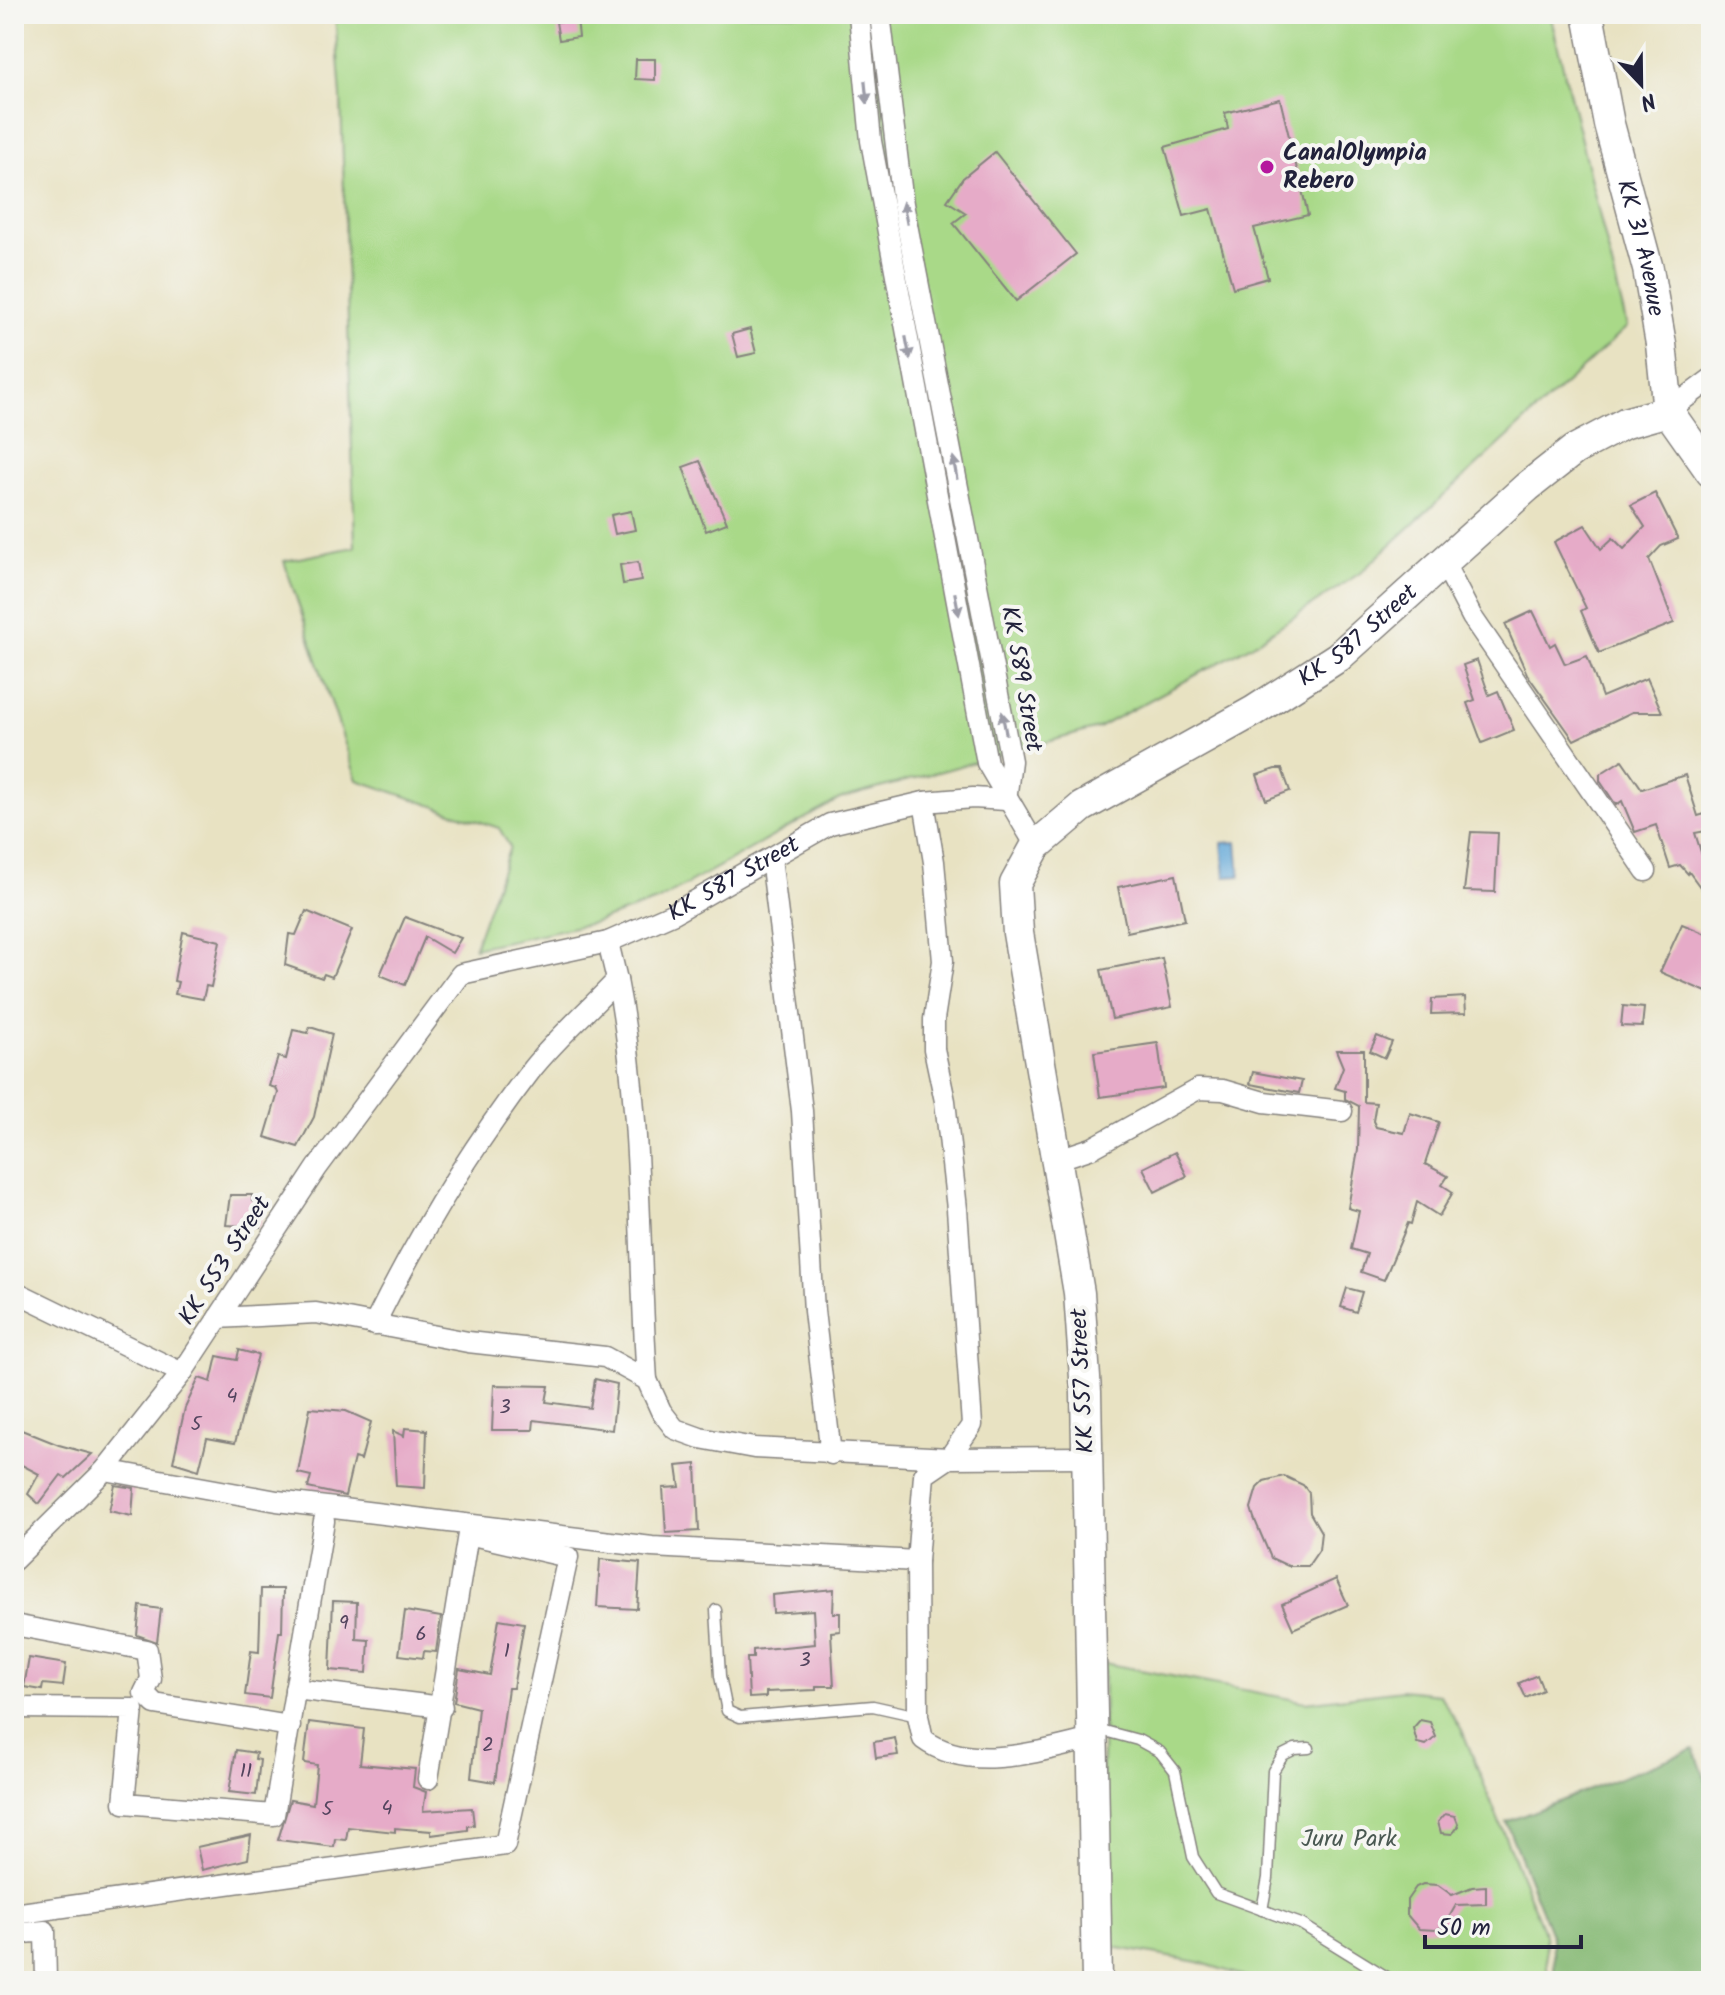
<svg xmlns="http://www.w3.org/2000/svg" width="1725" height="1995" font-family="Kalam,sans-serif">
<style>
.green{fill:#a9d988;stroke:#667e62;stroke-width:2}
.forest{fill:#86b974;stroke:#546e58;stroke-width:2}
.water{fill:#63a8d8;stroke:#42658a;stroke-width:2}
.building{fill:#e6abc8}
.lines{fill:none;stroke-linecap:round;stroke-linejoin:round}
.lane-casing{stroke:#85827e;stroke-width:13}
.street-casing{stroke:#85827e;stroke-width:23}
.secondary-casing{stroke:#85827e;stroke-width:33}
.lane{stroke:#fff;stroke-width:10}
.street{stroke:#fff;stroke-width:20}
.secondary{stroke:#fff;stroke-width:30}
.oneway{fill:#9c9ca7}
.poi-dot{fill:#b5179e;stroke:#f6f6f2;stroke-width:3}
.labels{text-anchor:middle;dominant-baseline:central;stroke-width:8;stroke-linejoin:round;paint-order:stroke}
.number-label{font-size:20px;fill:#53445e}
.poi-label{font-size:24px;font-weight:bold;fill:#22223b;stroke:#f6f6f2;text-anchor:start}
.street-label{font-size:24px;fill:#22223b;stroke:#f6f6f2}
.park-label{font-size:24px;fill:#4a5952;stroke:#f6f6f2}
</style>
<rect width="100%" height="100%" fill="#f6f6f2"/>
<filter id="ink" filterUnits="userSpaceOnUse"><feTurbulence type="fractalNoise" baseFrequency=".0125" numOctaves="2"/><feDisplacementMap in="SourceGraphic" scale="16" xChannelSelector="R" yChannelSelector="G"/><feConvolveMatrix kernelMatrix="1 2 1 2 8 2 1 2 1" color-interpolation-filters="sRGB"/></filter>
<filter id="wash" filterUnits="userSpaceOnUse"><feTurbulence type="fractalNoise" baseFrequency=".006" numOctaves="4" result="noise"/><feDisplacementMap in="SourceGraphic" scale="32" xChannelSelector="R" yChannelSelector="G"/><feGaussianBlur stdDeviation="1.8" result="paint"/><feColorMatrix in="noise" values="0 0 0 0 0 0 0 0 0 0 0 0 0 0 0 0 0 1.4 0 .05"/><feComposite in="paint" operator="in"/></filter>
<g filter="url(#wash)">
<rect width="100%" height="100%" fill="#e8e2c2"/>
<g class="green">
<path d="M335,14H1550L1627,327L1360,573L1250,646L1098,728L840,799L657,901L593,923L474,948L510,847L499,828L357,780L284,561L355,547L341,97Z"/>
<path d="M1104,1663L1306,1702L1402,1690L1439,1694L1462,1730L1545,1935L1548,1981H1260L1198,1962L1101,1945Z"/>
</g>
<path class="forest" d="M1694,1749L1711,1792V1981H1555L1552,1937L1506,1822Z"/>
<path class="water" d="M1237,842L1240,876L1225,877L1222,843Z"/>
<g id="blocks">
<g class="building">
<path d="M577,19L579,37L559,40L556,22Z"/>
<path d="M636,59H655V80L635,79Z"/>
<path d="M1280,99L1308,215L1254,228L1268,278L1233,288L1211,209L1184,216L1165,147L1228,129L1225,113Z"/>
<path d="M995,152L1076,254L1016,301L953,223L966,213L947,201L963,178Z"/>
<path d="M750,329L756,353L738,357L732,334Z"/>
<path d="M700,461L727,523L706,531L683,467Z"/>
<path d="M1655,493L1678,539L1661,546L1649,559L1674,623L1599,653L1581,611L1586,608L1554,542L1585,525L1601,549L1613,538L1624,549L1645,527L1631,505Z"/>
<path d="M631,511L635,530L615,534L611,515Z"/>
<path d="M638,562L641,581L623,584L620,565Z"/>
<path d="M1533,611L1550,646L1555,643L1565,664L1587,656L1602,697L1647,678L1662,712H1632L1574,740L1527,674L1505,624Z"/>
<path d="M1477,660L1489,695L1498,691L1514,730L1482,743L1467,703L1475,700L1463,665Z"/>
<path d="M1622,760L1642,789L1685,775L1698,816L1708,813L1711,830L1695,833L1711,884V902L1689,872L1688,874L1680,865L1670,868L1656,825L1635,832L1622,801L1616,805L1600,781V774Z"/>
<path d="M1275,769H1282L1290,791L1266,800L1257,775Z"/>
<path d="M1471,832L1498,833L1495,892L1464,891Z"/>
<path d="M1176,875L1185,920L1127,932L1118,887Z"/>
<path d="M306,911L352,930L332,977L324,974L322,978L285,965L289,934L296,935Z"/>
<path d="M405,917L461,938L452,953L425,937L405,985L380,975Z"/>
<path d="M1682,924L1711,936V994L1660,972Z"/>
<path d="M183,932L220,941L211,987L206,986L203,999L175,994L178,982L174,981Z"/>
<path d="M1162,958L1172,1007L1112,1019L1101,970Z"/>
<path d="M1465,997L1466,1013L1431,1014L1432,999Z"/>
<path d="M1623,1006L1644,1008L1642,1027L1621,1026Z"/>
<path d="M310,1027L332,1034L314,1117L298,1147L265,1137L278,1093L276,1088L269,1086L278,1057L286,1059L293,1030L308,1033Z"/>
<path d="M1377,1036L1392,1042L1385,1058L1370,1051Z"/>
<path d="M1158,1043L1164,1088L1100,1097L1094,1052Z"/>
<path d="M1336,1050H1364V1102L1376,1103L1373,1121L1376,1127L1404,1133L1410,1113L1439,1122L1425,1164L1448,1176L1442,1185L1453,1192L1439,1216L1417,1202L1411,1224L1408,1223L1384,1280L1361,1272L1367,1254L1351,1249L1359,1211L1348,1208L1358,1150L1359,1106L1345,1099V1091L1335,1088L1343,1067Z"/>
<path d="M1253,1072L1302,1081L1299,1093L1250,1084Z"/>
<path d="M1175,1152L1187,1176L1155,1192L1143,1168Z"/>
<path d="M230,1195H252V1201L262,1202L261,1227L226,1225Z"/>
<path d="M1347,1288L1362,1292L1356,1312L1341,1307Z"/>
<path d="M239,1350L258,1355L235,1443L207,1438L199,1470L173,1462L185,1408L199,1378L211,1382L217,1356L237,1360Z"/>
<path d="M595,1379L617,1384L612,1430L534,1420L533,1430H492L494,1385L549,1386L546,1402L590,1408Z"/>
<path d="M310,1408L346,1411L371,1422L361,1460L354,1458L345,1496L308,1488L311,1476L298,1473Z"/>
<path d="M14,1427L59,1445L92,1454L66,1478L61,1475L39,1504L28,1494L39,1474L14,1461Z"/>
<path d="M405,1428L427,1430L425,1488L396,1486L393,1431L404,1436Z"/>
<path d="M696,1464L699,1531L666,1533L663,1488L680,1487L677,1466Z"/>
<path d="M1284,1476L1303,1485L1309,1493L1310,1513L1321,1532L1319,1550L1308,1566H1288L1271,1558L1254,1518L1251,1508L1257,1488L1264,1481Z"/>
<path d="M115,1485L134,1488L132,1516L109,1511Z"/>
<path d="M600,1559L640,1563L637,1609L597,1607Z"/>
<path d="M1336,1579L1348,1605L1293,1629L1282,1604Z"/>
<path d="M261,1589H283L282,1632H279L270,1698L245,1695L251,1651L259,1652Z"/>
<path d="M834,1589L833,1613H840V1631L831,1632L834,1686H816V1690L766,1692V1697L749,1698L747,1658H753V1650L815,1644L813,1610L773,1613L772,1595Z"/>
<path d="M333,1601L357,1602L356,1639L369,1640L367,1673L330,1670Z"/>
<path d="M140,1606L161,1609L157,1642L137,1635Z"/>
<path d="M405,1611L441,1617L436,1652L424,1651L423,1658L399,1655Z"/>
<path d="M499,1619L524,1623L513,1688H508L495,1782L471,1778L478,1708L454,1702L459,1669L490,1675Z"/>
<path d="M29,1658L66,1664L63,1686L43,1684L42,1690L24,1687Z"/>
<path d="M1537,1675L1543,1690L1526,1698L1519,1683Z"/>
<path d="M1420,1720L1430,1722L1436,1737L1426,1745L1417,1743L1413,1728Z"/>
<path d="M309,1722L364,1729L360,1764L415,1769L413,1787L426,1792L423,1811L472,1808L474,1825L468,1826V1830L431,1835V1831L395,1828V1832L348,1827L346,1840L335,1839L334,1847L278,1840L290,1800L313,1804L317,1765L304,1763Z"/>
<path d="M895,1738L898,1755L876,1758L874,1742Z"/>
<path d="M236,1750L256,1753L255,1759L260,1760L256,1795L229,1792Z"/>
<path d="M1445,1814L1455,1816L1459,1826L1452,1834L1441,1833L1438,1822Z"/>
<path d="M251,1835L248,1859L202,1870L197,1847Z"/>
<path d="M1423,1884L1438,1885L1452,1895L1472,1887L1486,1886V1904L1456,1905L1444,1926L1436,1930L1419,1929L1407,1915V1900L1416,1887Z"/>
</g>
</g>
</g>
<g filter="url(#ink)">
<use href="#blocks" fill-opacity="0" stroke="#85827e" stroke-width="2"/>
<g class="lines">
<defs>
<g id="lane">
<path d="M716,1610L720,1676L727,1711L740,1717L873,1706L918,1716"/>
<path d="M1097,1729L1138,1740L1160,1752L1175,1771L1193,1857L1216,1893L1301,1924L1390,1979L1442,1981"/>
<path d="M1262,1910L1268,1878L1273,1771L1283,1755L1295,1749L1309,1748"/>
</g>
<g id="street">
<path d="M859,14L871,141L987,763L1036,846"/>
<path d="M880,14L903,204L1011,761L1006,800"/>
<path d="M1668,411L1711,379"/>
<path d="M1443,561L1472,617L1646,871"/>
<path d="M771,858L802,1111L814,1311L831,1454"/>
<path d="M617,980C643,1112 638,1247 647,1380"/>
<path d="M1059,1159L1092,1148L1198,1089L1223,1090L1264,1102L1342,1111"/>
<path d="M14,1291L182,1373"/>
<path d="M218,1318L316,1313L468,1342L605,1357L647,1380L661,1411L675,1429L700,1438L754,1448L949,1458L972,1425L957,1209L945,1101L934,1049V1019L943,961L934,862L924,802"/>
<path d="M374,1325C418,1236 471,1148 532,1069C557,1038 589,1010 617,980L608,942"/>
<path d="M1087,1457L949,1458L924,1475L917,1561L918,1716L923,1739C970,1774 1040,1751 1092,1739"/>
<path d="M105,1470L277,1501L652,1547L917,1561"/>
<path id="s1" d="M14,1560L105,1470L182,1373L317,1168L461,974L608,942L674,913L830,824L924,802L973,798L1006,800"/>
<path d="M14,1625L147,1650L151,1679L144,1693L155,1704L290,1726"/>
<path d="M295,1689L442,1707"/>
<path d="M14,1708L133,1709L124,1803L274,1815L324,1521"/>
<path d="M14,1914L505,1845L568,1557L468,1534L428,1779"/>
<path d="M14,1934L45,1931L46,1981"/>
</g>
<g id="secondary">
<path id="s2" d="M1588,14L1609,124L1648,269L1661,344L1668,411L1711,472"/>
<path id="s3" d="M1097,1981L1086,1392L1079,1293L1018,933L1015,884L1036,846L1082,807L1254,711L1338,657L1527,487L1574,450L1625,423L1668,411"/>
</g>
</defs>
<use href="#lane" class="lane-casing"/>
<use href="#street" class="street-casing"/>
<use href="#secondary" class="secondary-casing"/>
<use href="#lane" class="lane"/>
<use href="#street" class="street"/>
<use href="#secondary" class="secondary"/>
</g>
<defs><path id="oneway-solid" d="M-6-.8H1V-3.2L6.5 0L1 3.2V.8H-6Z" transform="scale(2)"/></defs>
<g class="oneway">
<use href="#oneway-solid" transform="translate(866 92) rotate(84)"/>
<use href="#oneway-solid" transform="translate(905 213) rotate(-101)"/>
<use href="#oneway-solid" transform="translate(908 348) rotate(79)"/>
<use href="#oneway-solid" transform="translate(955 468) rotate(-100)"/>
<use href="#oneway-solid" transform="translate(957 604) rotate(79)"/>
<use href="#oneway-solid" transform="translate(1004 723) rotate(-101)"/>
</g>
</g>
<circle class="poi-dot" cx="1267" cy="167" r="8"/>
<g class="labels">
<g class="number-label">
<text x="232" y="1397">4</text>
<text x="505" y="1408">3</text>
<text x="196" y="1425">5</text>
<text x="344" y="1624">9</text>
<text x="421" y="1635">6</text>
<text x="507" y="1652">1</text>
<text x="805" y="1661">3</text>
<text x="488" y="1746">2</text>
<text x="246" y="1772">11</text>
<text x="387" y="1809">4</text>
<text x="327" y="1810">5</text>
</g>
<g class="poi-label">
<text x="1283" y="153">CanalOlympia<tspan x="1283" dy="28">Rebero</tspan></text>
</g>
<g class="street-label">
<text stroke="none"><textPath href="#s2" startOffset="240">KK 31 Avenue</textPath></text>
<text stroke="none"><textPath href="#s3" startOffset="1532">KK 587 Street</textPath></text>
<text transform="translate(1021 679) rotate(80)">KK 589 Street</text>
<text stroke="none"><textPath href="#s1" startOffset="1030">KK 587 Street</textPath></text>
<text transform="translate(225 1261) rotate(-57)">KK 553 Street</text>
<text transform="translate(1083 1381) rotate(-93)">KK 557 Street</text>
</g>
<g class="park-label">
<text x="1349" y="1839">Juru Park</text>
</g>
</g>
<rect width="1725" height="1995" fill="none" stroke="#f6f6f2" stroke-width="48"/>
<g transform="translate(1641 84) rotate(158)" stroke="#f6f6f2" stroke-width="6" paint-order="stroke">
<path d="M0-6L14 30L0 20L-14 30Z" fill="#22223b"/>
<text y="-12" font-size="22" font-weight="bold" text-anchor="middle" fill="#22223b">N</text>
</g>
<path d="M1425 1935v12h156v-12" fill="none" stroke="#22223b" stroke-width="4"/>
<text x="1437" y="1935" font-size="24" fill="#22223b" stroke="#f6f6f2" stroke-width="6" paint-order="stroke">50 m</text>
</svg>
